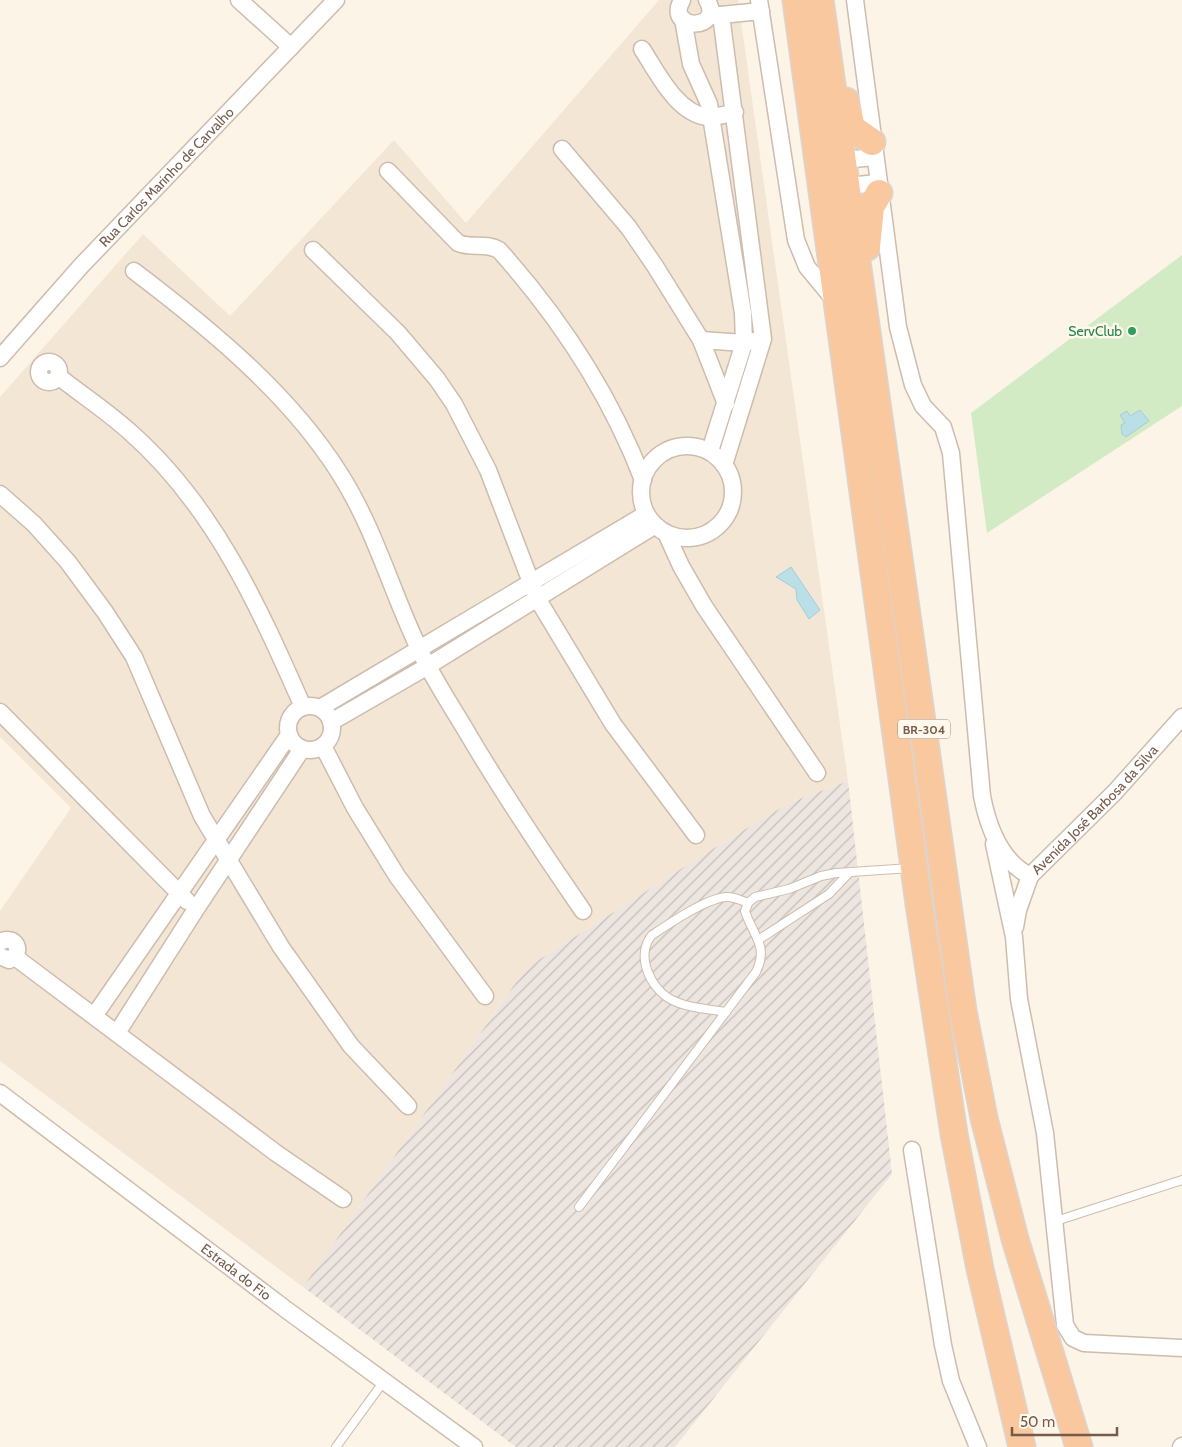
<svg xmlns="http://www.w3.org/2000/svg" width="1182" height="1447" font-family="Cabin,sans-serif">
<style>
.residential{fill:#f4e6d5}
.industrial{fill:url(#industrial-furrows)}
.pitch{fill:#d3ebc4}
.water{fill:#badfe7;stroke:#a1cfd8}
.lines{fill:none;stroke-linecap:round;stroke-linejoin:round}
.service-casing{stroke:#cebcac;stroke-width:10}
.minor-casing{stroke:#cebcac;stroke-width:19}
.trunk-casing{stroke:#dbd4d0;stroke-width:29}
.service{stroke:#fff;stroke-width:8}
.minor{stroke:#fff;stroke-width:16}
.trunk{stroke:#f9c89e;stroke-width:26}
.leisure-dot{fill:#2e9e5b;stroke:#fff8ed;stroke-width:2}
.labels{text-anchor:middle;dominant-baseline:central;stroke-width:5;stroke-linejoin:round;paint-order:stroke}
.shield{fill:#fff8ed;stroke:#9f8a7c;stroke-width:1}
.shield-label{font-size:12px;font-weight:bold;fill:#765b4b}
.street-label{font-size:14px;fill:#765b4b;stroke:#fff8ed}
.leisure-label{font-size:14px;fill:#27864d;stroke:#fff8ed;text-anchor:end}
</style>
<defs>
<pattern id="industrial-furrows" width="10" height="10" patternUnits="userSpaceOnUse" patternTransform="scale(1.25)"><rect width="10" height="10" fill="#ede6e0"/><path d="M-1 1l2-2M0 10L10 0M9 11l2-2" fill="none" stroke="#c5bdb8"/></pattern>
</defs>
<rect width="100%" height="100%" fill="#fcf4e6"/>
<path class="residential" d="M659,0H738L848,781L789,803L706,853L526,968L303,1287L0,1061V911L71,808L0,737V397L143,234L230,316L394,140L466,223Z"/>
<path class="industrial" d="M848,781L892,1174L675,1447H516L303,1287L526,968L706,853L789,803Z"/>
<path class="pitch" d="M1182,255V406L987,533L971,413Z"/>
<g class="water">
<path d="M1140,410L1149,421L1126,437L1122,434L1121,425L1125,423L1120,415L1127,411L1130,416Z"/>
<path d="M791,567L820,610L809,619L797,600L796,589L776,577Z"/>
</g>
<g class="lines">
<defs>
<g id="service">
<path d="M758,940L829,894L848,874"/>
<path d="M726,1012C708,1009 688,1008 672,1000C650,989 635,955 652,935C670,923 704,900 725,897C734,896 740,900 748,903"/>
<path d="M579,1207L756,972C769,946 753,936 745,911L748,903L755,897L789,889L821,876L836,873L911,868"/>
<path d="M1056,1221L1182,1180"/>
<path d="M336,1447L384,1381"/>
</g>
<g id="minor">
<path d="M239,0L291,47"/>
<path d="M682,0C664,32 725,31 707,0"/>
<path d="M759,0L796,240L807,267L836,302"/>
<path d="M855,0L898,327L913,385L923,406L943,427L951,453L982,796C988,827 1000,861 1030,876"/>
<path d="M721,15L763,339L724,465"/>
<path d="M711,16L761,11"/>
<path d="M683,19L691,64L709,104L743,313L744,343L710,451"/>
<path d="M642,49C657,72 677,114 708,117C717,117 727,114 735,112"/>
<path d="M562,149L629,228L655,266L701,340L726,404"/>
<path d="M844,160L874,157"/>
<path d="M388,171L458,243C472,249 485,242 499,250C560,318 610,394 643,480"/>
<path d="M848,186L877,183"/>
<path d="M313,250L398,333L437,379L454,404L488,470L537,598L613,724L696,835"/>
<path d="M134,271C209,328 289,393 340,474C375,529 392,593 420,651C434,680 452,707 468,734C504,795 543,853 583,911"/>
<path d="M701,340L744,343L753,341"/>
<path id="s1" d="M0,358L81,266L336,0"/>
<circle cx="49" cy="372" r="10"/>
<path d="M58,376C82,395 108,412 130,432C214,506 259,607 303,707"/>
<circle cx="687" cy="492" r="46"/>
<path d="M0,494L34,524L68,562L105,612L134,657L202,816L281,947L351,1046L408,1106"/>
<path d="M666,533L681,566L704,606L817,773"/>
<circle cx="310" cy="728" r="22"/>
<path d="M320,708L646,514"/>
<path d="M0,712L187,901"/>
<path d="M331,722L428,666L654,526"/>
<path d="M323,746L355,808L397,876L485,996"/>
<path d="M994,844L1014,937L1019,999L1045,1133L1065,1325L1073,1338L1084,1343L1182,1348"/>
<path id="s2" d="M1015,927L1018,910L1030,876L1115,792L1182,717"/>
<path d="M0,942C15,934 25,952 9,960L0,956"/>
<path d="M15,957L276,1153L343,1199"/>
<path d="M94,1016L289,735"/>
<path d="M117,1033L196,909L302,749"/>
<path id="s3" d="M0,1093L288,1311L474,1447"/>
<path d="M912,1150L943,1345L951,1381L978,1447"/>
<path d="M1181,1447L1182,1446"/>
</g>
<g id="trunk">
<path d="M796,0L919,904L954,1134L980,1269L1022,1447"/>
<path d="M820,0L963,1011L984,1118L1015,1239L1079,1447"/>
<path d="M846,101L852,128L872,142"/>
<path d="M867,247L871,207L879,193"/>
</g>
</defs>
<use href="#service" class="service-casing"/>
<use href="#minor" class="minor-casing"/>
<use href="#trunk" class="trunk-casing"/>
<use href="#service" class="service"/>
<use href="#minor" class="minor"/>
<use href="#trunk" class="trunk"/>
</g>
<circle class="leisure-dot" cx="1132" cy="331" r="5"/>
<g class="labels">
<rect class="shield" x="898" y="719.5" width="52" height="19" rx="4"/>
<g class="shield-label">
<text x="924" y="729">BR-304</text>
</g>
<g class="street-label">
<text stroke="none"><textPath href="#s1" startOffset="246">Rua Carlos Marinho de Carvalho</textPath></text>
<text stroke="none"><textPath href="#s2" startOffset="146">Avenida José Barbosa da Silva</textPath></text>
<text stroke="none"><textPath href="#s3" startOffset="296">Estrada do Fio</textPath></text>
</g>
<g class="leisure-label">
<text x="1122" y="331">ServClub</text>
</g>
</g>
<path d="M1012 1427v8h105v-8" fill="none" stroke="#765b4b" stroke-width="2.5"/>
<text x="1020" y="1427" font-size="15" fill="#765b4b" stroke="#fff8ed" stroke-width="4" paint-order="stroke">50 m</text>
</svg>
